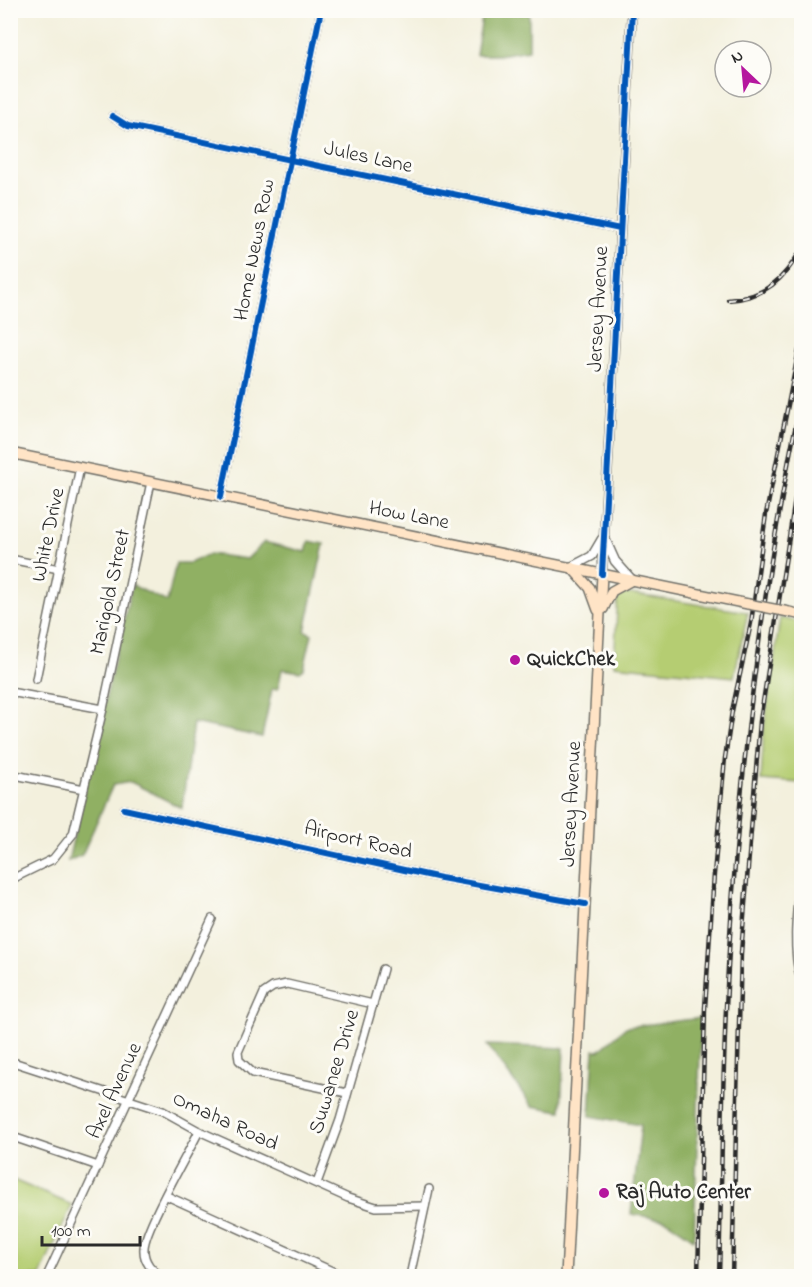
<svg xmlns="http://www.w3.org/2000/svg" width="812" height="1287" font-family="'Indie Flower',sans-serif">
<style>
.green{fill:#b5cd72;stroke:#707c4e;stroke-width:1.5}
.forest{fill:#90b064;stroke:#5e6e48;stroke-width:1.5}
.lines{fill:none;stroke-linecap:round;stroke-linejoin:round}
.minor-casing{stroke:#717069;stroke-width:10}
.tertiary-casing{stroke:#717069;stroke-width:11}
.secondary-casing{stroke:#717069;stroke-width:12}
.minor{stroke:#fff;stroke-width:7}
.tertiary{stroke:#fff;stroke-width:8}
.secondary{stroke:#ffe4c6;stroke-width:9}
.rail-casing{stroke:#2b2b2b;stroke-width:4.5}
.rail{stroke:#fdfcf7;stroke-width:2;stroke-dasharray:7;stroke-linecap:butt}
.secondary-bridge-casing{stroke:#717069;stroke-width:12;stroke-linecap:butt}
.secondary-bridge{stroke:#ffe4c6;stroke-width:9}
.cycleway-casing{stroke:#fdfcf7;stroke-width:10}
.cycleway{stroke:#0057b8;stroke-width:6}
.poi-dot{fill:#b5179e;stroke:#fdfcf7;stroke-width:2}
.labels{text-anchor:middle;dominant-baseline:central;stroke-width:6;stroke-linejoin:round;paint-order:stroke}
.street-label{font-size:21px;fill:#2b2b2b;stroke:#fdfcf7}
.poi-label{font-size:21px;font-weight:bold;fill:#2b2b2b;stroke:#fdfcf7;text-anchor:start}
</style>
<rect width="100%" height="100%" fill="#fdfcf7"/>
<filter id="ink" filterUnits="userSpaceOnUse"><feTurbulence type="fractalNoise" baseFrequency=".0167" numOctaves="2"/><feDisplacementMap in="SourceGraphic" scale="12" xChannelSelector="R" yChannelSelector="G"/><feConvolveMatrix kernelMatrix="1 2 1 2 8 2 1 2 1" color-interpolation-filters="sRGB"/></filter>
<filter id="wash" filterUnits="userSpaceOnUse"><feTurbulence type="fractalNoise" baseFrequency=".008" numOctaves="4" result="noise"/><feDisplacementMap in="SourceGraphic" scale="24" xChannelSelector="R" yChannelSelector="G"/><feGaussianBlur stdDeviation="1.35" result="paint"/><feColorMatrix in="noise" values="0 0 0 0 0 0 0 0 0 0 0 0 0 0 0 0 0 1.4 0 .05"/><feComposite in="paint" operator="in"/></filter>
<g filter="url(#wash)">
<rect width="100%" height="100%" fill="#f3f0dd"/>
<g class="green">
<path d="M618,592L748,612L734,677L614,665Z"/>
<path d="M780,618L801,622V783L761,780L764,728Z"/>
<path d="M11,1179L72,1205L40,1276H11Z"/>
</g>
<g class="forest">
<path d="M483,11H529V50L498,55H476Z"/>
<path d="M309,541L324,544L305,631L312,634L304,669L300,672L282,669L278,689H272L262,737L193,723L182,808L131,782L113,785L82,855L68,861L132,585L167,602L176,563H190L209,554L247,559L264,542L306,552Z"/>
<path d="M701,1018L694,1239L666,1220L631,1214L641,1125L590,1116L594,1050L599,1051L626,1027Z"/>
<path d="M487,1045L564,1048L561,1111L532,1106Z"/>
</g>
</g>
<g filter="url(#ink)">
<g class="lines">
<defs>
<g id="minor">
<path d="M112,116L128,126L620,229"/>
<path d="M221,497L321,10"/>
<path d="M10,559L59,569"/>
<path d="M36,679L80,467"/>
<path d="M10,692L103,709"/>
<path d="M10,774L84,789"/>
<path d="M124,809L441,878L585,904"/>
<path d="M10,880L53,859L73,834L103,709L151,482"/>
<path d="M801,980C790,944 799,898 802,860"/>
<path d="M10,1061L163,1111L199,1131L348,1198L376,1207L425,1206"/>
<path d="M347,1093L253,1073L239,1060L238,1052L264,993L273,987L287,984L373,1004"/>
<path d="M10,1136L98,1166"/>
<path d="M317,1183L340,1120L383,969"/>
<path d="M167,1196L343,1276"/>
<path d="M47,1276L212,919"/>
<path d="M163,1276C152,1272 143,1261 144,1248C145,1227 188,1154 199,1131"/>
<path d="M410,1276L429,1189"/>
</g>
<g id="tertiary">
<path d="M606,541L615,561L632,580"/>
<path d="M571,567L592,556L602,539"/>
<path d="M602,574L632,10"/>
</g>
<g id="secondary">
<path d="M10,453L748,604"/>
<path d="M571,567L590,588L598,610"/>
<path d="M603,609L612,591L632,580"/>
<path d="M789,612L802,615"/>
<path d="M566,1276L602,574"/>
</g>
</defs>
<use href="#minor" class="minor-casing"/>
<use href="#tertiary" class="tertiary-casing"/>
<use href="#secondary" class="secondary-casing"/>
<use href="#minor" class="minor"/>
<use href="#tertiary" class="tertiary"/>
<use href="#secondary" class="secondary"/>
<defs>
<g id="rail">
<path d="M728,300C764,298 785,279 802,248"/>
<path d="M698,1276L705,1008L714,874L725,758L732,711L751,623L766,514L802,335"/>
<path d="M719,1276C722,1168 722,1059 729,951C740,764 763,578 802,395"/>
<path d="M732,1276L741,953L760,721L802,455"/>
</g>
</defs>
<use href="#rail" class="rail-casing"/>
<use href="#rail" class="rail"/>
<defs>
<path id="secondary-bridge" d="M748,604L789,612"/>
</defs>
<use href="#secondary-bridge" class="secondary-bridge-casing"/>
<use href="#secondary-bridge" class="secondary-bridge"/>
<defs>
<g id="cycleway">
<path d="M112,116L128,126L620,229"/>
<path d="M221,497L321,10"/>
<path d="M602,574L632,10"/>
<path d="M124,809L441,878L585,904"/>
</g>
</defs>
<use href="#cycleway" class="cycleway-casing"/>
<use href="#cycleway" class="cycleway"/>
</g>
</g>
<g class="poi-dot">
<circle cx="515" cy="660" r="6"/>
<circle cx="604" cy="1193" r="6"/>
</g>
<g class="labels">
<g class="street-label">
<text transform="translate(368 158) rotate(12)">Jules Lane</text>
<text transform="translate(255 250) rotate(-79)">Home News Row</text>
<text transform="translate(599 309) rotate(-87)">Jersey Avenue</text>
<text transform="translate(409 516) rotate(11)">How Lane</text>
<text transform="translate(49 535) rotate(-78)">White Drive</text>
<text transform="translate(111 592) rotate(-78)">Marigold Street</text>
<text transform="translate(572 804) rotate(-87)">Jersey Avenue</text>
<text transform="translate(358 841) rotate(13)">Airport Road</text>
<text transform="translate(335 1072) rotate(-73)">Suwanee Drive</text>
<text transform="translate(115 1091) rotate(-65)">Axel Avenue</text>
<text transform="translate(225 1122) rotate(25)">Omaha Road</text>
</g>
<g class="poi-label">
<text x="527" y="660">QuickChek</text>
<text x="616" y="1193">Raj Auto Center</text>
</g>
</g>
<rect width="812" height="1287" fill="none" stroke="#fdfcf7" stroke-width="36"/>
<g transform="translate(743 69) rotate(334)"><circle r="28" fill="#fdfcf7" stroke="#a9a8a5" stroke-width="1.5"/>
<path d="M0-4.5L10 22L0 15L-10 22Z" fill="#b5179e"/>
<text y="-9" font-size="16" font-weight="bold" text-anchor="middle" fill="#2b2b2b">N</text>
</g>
<path d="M42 1236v9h98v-9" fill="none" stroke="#2b2b2b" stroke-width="3"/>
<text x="51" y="1236" font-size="18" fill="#2b2b2b" stroke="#fdfcf7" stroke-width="4.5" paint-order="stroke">100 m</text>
</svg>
